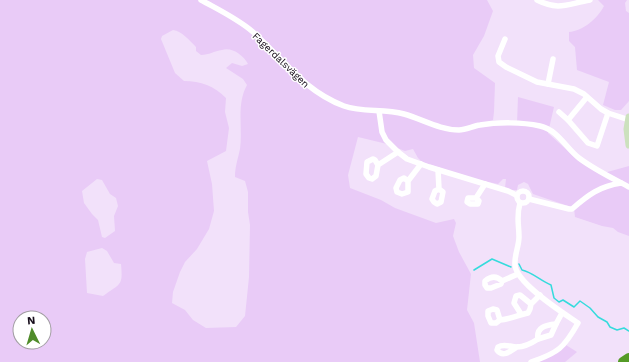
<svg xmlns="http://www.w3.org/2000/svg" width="629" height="362" font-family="'Work Sans',sans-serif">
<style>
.green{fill:#e9cbf7;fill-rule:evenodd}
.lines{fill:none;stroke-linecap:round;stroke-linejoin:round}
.stream{stroke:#35dbdc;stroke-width:1.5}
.street{stroke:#fff;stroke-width:5.5}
.secondary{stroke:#cce1be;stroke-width:7}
.highway{stroke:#559b27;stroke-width:10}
.labels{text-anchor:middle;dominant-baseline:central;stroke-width:3;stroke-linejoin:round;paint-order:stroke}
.street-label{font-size:10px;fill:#160c1a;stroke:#fff}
</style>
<rect width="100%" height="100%" fill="#f2e1fa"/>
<g class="green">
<path d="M0,0H487L493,11L484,36L473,55L474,68L495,83L494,112L493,120L517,123L518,97L554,107L548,133L579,161L600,174L629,166V236L618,232L613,228L602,226L575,217L574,208L533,194L528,184L524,182L518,185L517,190H509L505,188L506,179H503L498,184L474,179L422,162L418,158L413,149L405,151L387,144L358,137L348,175L350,188L381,200L395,208L436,223L454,219L456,223L453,236L459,252L471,274L467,310L474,323L480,362H0ZM173,30C182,31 190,41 196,47V51L201,55C209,55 214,51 222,50C232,47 243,55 248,64L242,66L232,63L226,68L243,79L247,85C236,105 243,127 240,149C238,159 235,166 235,177L245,181L248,192V212L250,225L249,277L245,316L236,327L206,328L193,320L185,310L172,303L173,292L180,272L185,262L197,249L209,229L214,211L212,184L207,161L226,151L229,128L225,112L226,98C214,86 201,81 184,81L175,73L161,39L162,36ZM97,179L102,180L110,194L116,198L118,206L114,216L115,231L105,238L102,237L98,220L92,214L84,203L82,191ZM102,248L107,251L114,263L121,264C123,286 121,283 103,296L87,293L85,259L87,252ZM20,318H44V342H20Z"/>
<path d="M598,0H627L625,3L626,11L629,13V101L621,110H615L603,105L609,82L577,70L575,47L569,41V32C583,31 598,18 604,6Z"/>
<path d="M566,345L577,352L565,362H535Z"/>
</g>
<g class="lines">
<g class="stream">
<path d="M519,264L522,270C532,272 541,281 551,285L554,298L559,302L563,300L574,307L580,301L590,308L598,317L607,322L610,327L617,330L624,328L629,331"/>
<path d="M474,270L492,259L511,267"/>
</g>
<g class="street">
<path d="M201,0C219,10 238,19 253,32C283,59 304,91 344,106C363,113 384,108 404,114C422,119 440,130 459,130C466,130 473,126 480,125C498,122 522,122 540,126C558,130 566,148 579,158C595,170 612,178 629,187"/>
<path d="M537,0C559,11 567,4 590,0"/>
<path d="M505,39L498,56L499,62L506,67L537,82L574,89L584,94L601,109L608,113L629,120"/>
<path d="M548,84L553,59"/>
<path d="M587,97L568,120L588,143L597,146L608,113"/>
<path d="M379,111L382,132L386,140L398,152L407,159L429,167L508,191L516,195"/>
<path d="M559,112L568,120"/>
<path d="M378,165L375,160L373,159L367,162L366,174L369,178L372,179L376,176L378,165L398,152"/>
<path d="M438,170L439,189L435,191L432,199L434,202L437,204L441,202L443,192L439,189"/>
<path d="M408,181V192L402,194L397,192L396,188L400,180L404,178L408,181L421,164"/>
<circle cx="523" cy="197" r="6"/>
<path d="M476,198L479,201L478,204H470L467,202L468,198H476L485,184"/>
<path d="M529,199L569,209H572C588,195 600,186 621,183"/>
<path d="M520,203C516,217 519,224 519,237C519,246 514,256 515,265C516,283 563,313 578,323C564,348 558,353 531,362"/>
<path d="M502,281L501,284L491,288H487L485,285V281C491,276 497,276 502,281L518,274"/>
<path d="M521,314L514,303L516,296L520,295L531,304"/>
<path d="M500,320L496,323H491L488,316V311L493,309L497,310L500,320C511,319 518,315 528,313L530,309L531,304L540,295"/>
<path d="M538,339L551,335L556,324"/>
<path d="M517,347C511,351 503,358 497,350L498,347C504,343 510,347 517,347C525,347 532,343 538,339C536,327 546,325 556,324L562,313"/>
</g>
<path class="secondary" d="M629,117L627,129L629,145"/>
<path class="highway" d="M623,362L629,358"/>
</g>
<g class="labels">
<g class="street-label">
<text transform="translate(281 60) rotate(44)">Fagerdalsvägen</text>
</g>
</g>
<g transform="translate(32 330) rotate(355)"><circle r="19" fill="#ffffff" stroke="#a29ea3"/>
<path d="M0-3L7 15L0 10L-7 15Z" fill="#4f8b2a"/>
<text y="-6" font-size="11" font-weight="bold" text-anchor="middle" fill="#160c1a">N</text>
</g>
</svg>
